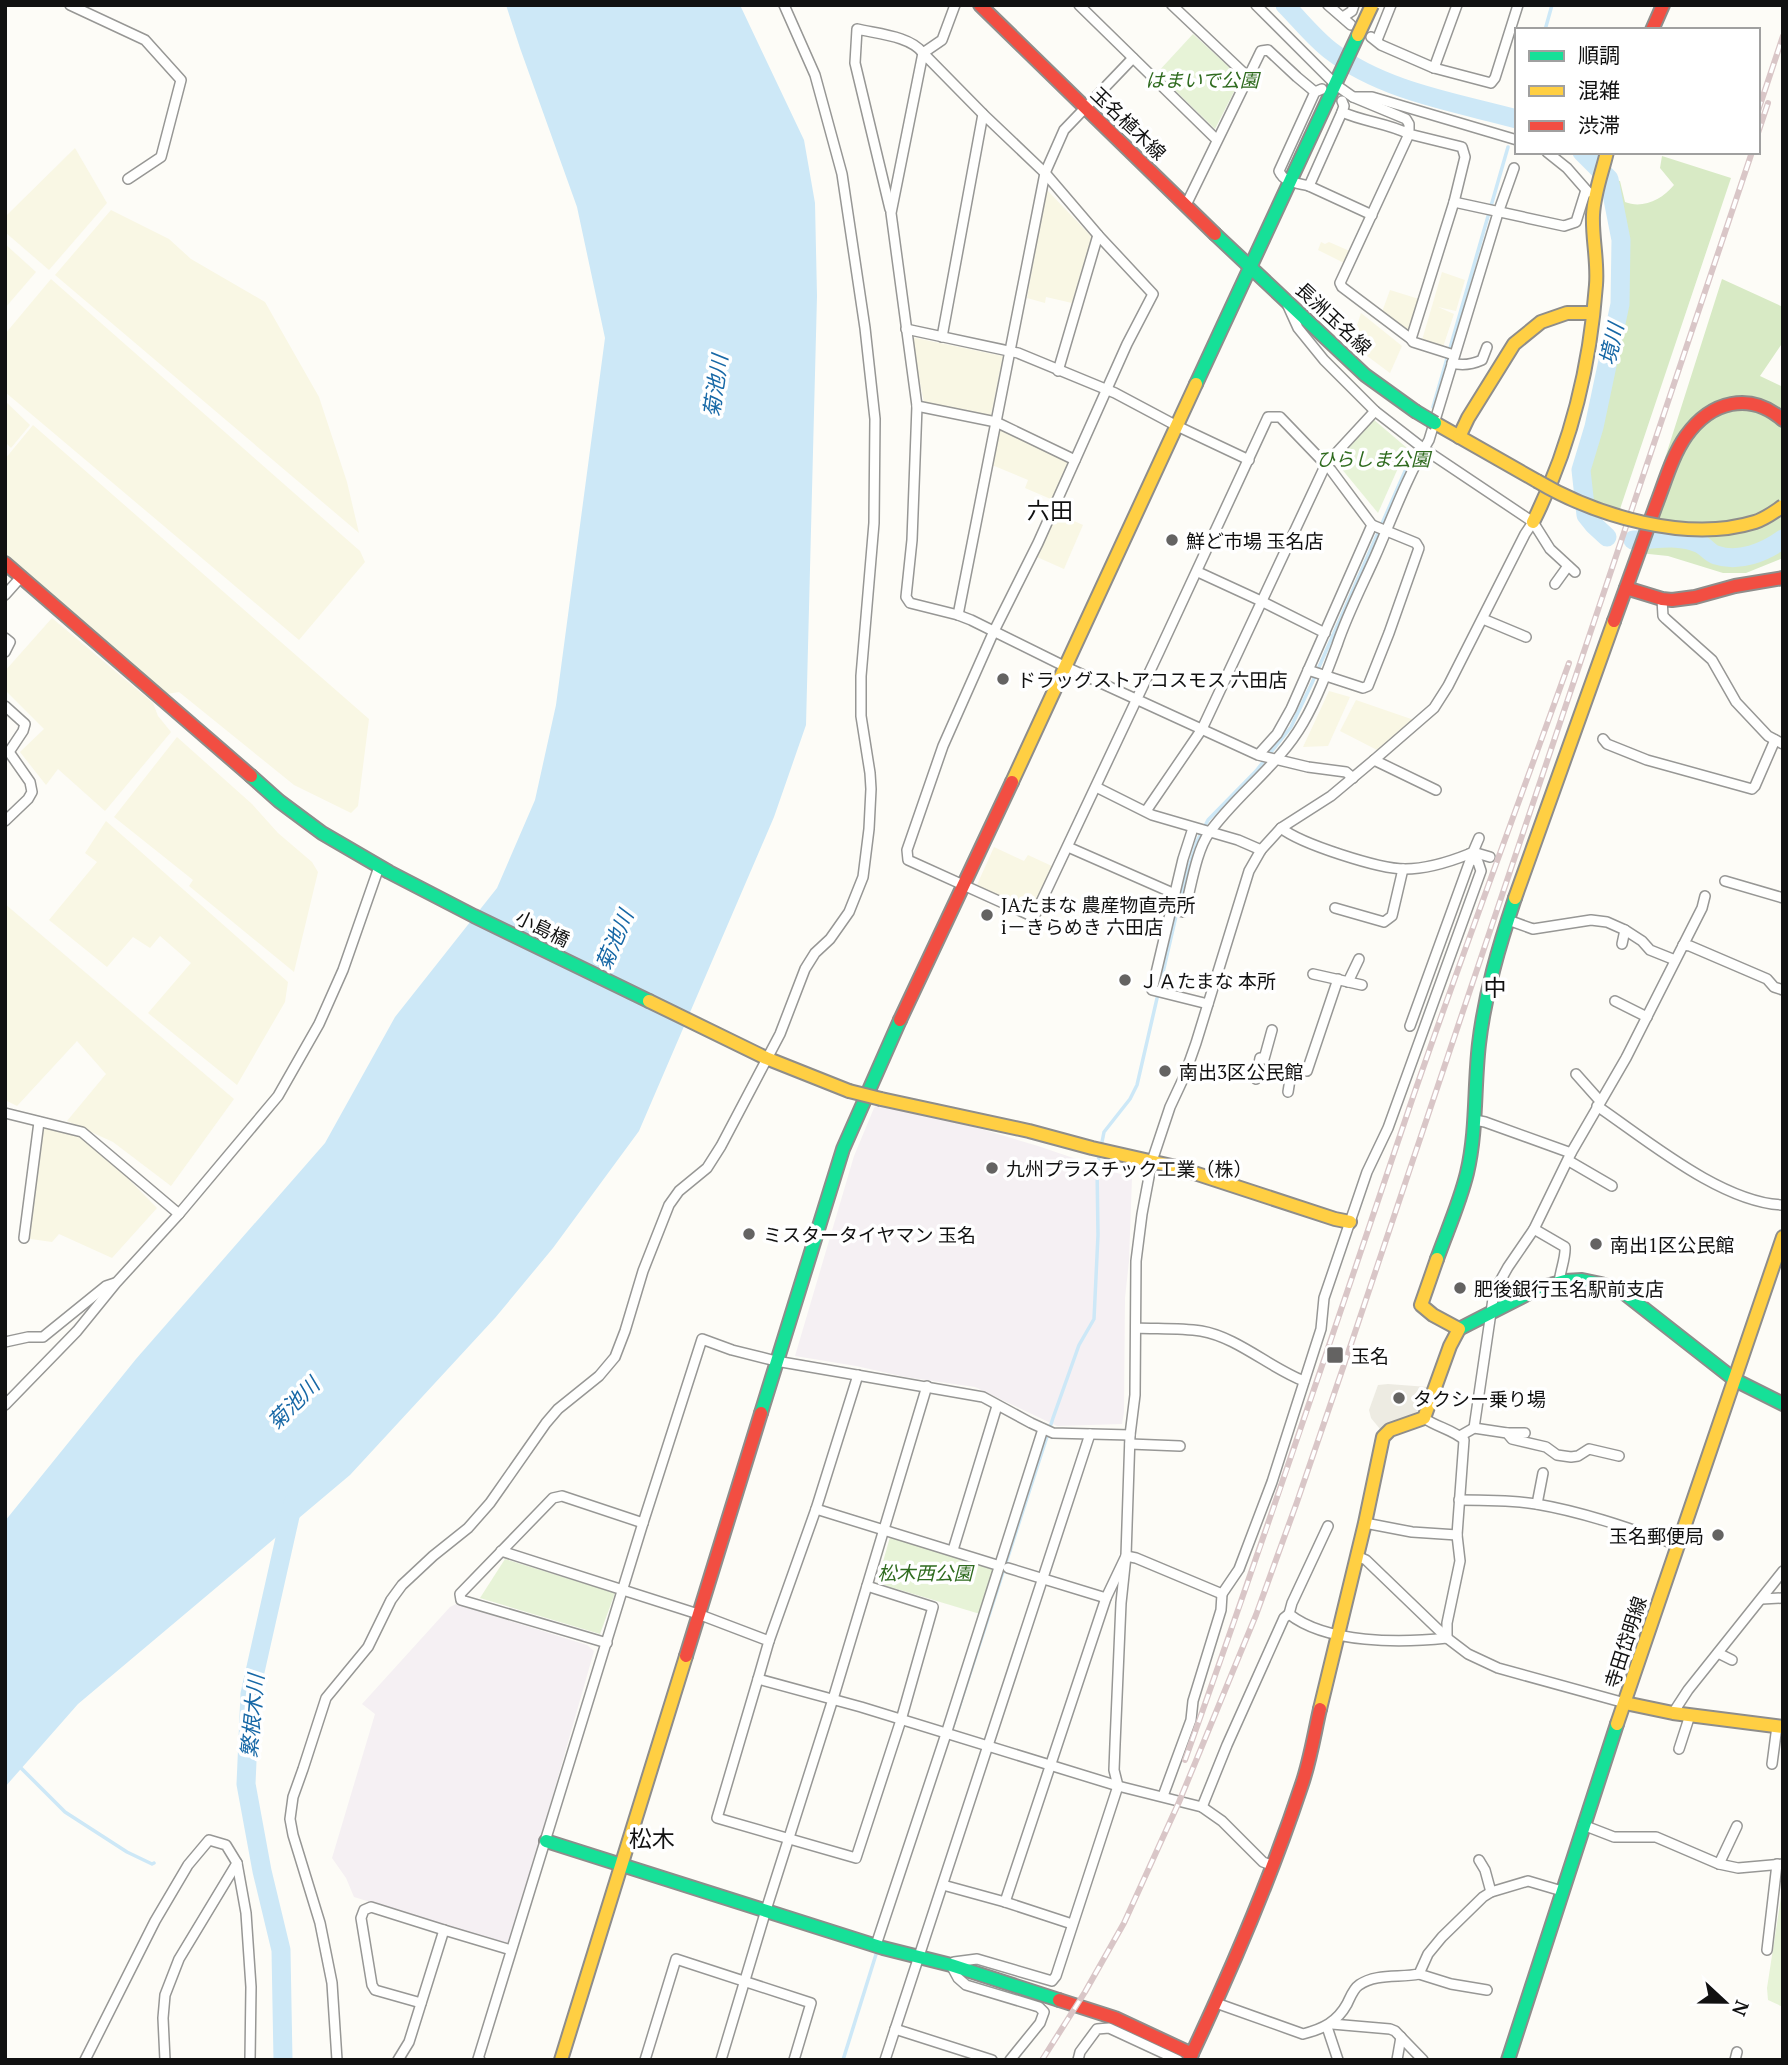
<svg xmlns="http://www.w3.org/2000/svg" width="1788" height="2065" font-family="'PT Serif','Noto Sans JP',serif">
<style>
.industrial{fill:#f5f0f3}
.farmland{fill:#f9f7e4}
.green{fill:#e7f3d7}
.forest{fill:#d8eac5}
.plaza{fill:#edebe2}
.water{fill:#cde8f7}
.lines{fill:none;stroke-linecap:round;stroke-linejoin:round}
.stream{stroke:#cde8f7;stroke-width:3.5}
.river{stroke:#cde8f7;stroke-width:19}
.street-casing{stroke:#979795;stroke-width:12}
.fast-casing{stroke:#8e8d8b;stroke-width:16}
.slow-casing{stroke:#8e8d8b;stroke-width:16}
.jam-casing{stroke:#8e8d8b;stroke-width:16}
.street{stroke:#fffffe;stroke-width:9}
.fast{stroke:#16e098;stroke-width:12}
.slow{stroke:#ffcf43;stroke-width:12}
.jam{stroke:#f24e42;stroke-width:12}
.rail-casing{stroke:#d9c6c7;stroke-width:6}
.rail{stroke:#fff;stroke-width:3.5;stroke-dasharray:10;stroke-linecap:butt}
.fast-bridge-casing{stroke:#8e8d8b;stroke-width:16;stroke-linecap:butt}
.slow-bridge-casing{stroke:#8e8d8b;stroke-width:16;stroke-linecap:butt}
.fast-bridge{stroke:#16e098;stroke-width:12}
.slow-bridge{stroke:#ffcf43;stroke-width:12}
.poi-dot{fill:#646362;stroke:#fff;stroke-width:2.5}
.labels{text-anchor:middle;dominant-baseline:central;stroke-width:7;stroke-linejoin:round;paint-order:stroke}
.park-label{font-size:19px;font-style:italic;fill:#2f6b1f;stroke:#fff}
.street-label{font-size:19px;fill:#111;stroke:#fff}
.poi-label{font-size:19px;fill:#111;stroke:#fff;text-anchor:start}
.water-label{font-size:21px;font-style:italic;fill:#1768a6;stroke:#fff}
.quarter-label{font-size:23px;fill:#111;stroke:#fff}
</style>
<rect width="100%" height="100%" fill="#fdfcf7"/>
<g class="industrial">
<path d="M881,1099L1038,1146L1132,1178L1129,1261L1125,1298L1124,1412L1122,1424L1057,1426L975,1387L905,1377L856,1366L795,1356L854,1156L874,1108Z"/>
<path d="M456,1604L587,1645L594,1651L511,1942L506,1944L354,1897L346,1878L332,1858L375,1714L362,1704L450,1607Z"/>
</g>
<g class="farmland">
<path d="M75,148L107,203L49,270L5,232V217Z"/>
<path d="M1046,189L1092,237L1072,303L1046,297L1045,303L1027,298Z"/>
<path d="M111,210L169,239L191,259L265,302L319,397L347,482L359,533L55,275Z"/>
<path d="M1321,242L1325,244L1329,242L1352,252L1346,264L1318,250Z"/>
<path d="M5,244L36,272L5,308Z"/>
<path d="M1442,272L1465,280L1456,311L1438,307L1454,314L1443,347L1422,340Z"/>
<path d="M51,279L360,551L365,562L299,640L5,392V334Z"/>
<path d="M1390,290L1419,299L1409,333L1382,312Z"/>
<path d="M1361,313L1402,346L1390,373L1351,344Z"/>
<path d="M911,337L1003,356L991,416L924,403Z"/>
<path d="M5,401L30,425L11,448L5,442Z"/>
<path d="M33,425L369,719L358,806L351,813L294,785L179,692L167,694L5,553V459Z"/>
<path d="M998,428L1066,460L1070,464L1053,500L1025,488L1028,480L992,465Z"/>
<path d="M1056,513L1083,525L1064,569L1037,557Z"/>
<path d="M52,618L153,703L158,716L171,732L105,811L58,769L46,785L20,752L44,729L5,690V671Z"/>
<path d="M1329,691L1350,697L1328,746L1303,747Z"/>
<path d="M1356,700L1414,720L1377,750L1340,731Z"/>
<path d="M177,737L252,804L278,833L312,862L318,872L294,972L189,886L193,880L114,817Z"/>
<path d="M106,821L288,982L285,1002L237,1085L148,1013L191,963L160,936L150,948L133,937L107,967L49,920L97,862L85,853Z"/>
<path d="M994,847L1024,861L1028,855L1054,867L1033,913L976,887Z"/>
<path d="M5,904L234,1099L171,1186L113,1142L67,1121L106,1074L77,1041L17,1106L5,1100Z"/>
<path d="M39,1122L82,1132L157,1208L112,1258L59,1234L52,1242L24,1238Z"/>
</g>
<g class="green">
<path d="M1193,34L1241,78L1215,129L1157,73Z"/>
<path d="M1373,419L1407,448L1378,513L1336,462Z"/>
<path d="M890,1537L993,1569L980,1614L877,1583Z"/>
<path d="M505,1559L615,1593L600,1634L480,1598Z"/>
<path d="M1783,1884V2007L1768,2000L1767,1988Z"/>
</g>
<g class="forest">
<path d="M1662,156L1731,178L1618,515L1581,513V470L1594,427L1620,304L1621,240L1609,179L1620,181L1625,202C1642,209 1662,200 1674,185L1660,168Z"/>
<path d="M1722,279L1783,307V342L1760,376L1783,387V558L1746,573H1723L1668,556L1639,553L1645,521Z"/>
</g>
<path class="plaza" d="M1378,1385L1388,1384L1428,1387L1420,1410L1404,1419L1380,1429L1371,1418L1369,1410Z"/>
<path class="water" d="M506,5H740L804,140L815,203L817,296L806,725L774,817L639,1131L553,1248L495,1318L350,1475L78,1704L5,1787V1521L136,1359L325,1143L395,1017L497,888L535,800L556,705L605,338L577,207L520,48Z"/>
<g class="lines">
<g class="stream">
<path d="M1545,30L1552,5"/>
<path d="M1433,407L1508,147"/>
<path d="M952,1729L1053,1418L1079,1345L1094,1319L1098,1235L1097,1167L1104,1132L1130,1099L1137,1085L1182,890L1197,841L1208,820L1256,771L1291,727L1312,683L1413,453"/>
<path d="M19,1766L65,1812L127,1852L152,1864L154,1863"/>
<path d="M843,2060L878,1948"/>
</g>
<g class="river">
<path d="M1285,5C1300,20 1314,38 1331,51C1383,91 1454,102 1517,119"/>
<path d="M1582,152L1609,179L1621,240L1620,304L1594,427L1581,470L1586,515L1594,525L1607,537"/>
<path d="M1633,540C1654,540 1678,534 1698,543C1705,545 1709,553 1716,555C1739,563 1765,552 1783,539"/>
<path d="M283,2060L281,1950L262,1871L246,1784L250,1694L293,1503"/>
</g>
<defs>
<g id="street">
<path d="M70,5L145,40L181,80L161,157L128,179"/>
<path d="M1079,5L1216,139"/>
<path d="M1172,5L1247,76"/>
<path d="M1256,5L1336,85L1353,97H1372L1517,140"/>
<path d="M1328,5L1351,25"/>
<path d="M1343,17L1352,11L1354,5"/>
<path d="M1371,37L1381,45L1434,68L1491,83L1495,78L1518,5"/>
<path d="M1377,40L1391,5"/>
<path d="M1434,68L1457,5"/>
<path d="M1322,89L1315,92L1279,171C1284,183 1298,183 1309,186L1342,112L1344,106L1342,101"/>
<path d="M1342,112C1364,122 1388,123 1409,134L1462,147L1465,157L1454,202L1411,339L1342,287L1340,283L1409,134V124L1406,119L1353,97"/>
<path d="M1547,152L1567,168L1588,192"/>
<path d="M1309,186L1372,215"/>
<path d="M1454,202L1564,226L1576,222L1586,190"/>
<path d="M1186,205L1261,51L1268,50L1297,77L1315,92"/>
<path d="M890,209L855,63L857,29C878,34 910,36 923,53L942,40L955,5"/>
<path d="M1288,306L1298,328L1324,360L1375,411L1424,449L1533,522L1550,549L1575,572"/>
<path d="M906,329L1018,353L1115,393L1177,426L1249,460"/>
<path d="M942,337L983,114"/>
<path d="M1411,339L1413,342L1454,355"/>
<path d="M1452,363C1462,366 1473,364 1482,360L1487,347"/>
<path d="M1058,371L1098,235"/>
<path d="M917,406L996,422L1075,460"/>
<path d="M1198,572L1261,601L1325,633"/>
<path d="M1555,584L1568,566"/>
<path d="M5,595L21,577"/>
<path d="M1662,599L1663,616L1666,619L1712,660L1736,702L1768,736L1783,744"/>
<path d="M958,615L1045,173L1064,130L1133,58"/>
<path d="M1483,619L1526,637"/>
<path d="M5,638L10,642L5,652"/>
<path d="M1308,670L1363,688L1368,686L1389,633L1419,548L1416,543L1372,525"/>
<path d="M5,706L25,724L23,731L9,752L30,782L32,792L28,799L5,821"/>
<path d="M1603,739L1607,744L1647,760L1752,789L1755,786L1775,740"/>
<path d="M1258,755L1277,734L1291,709L1372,525L1331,470L1280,417H1268C1191,584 1113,751 1034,917L908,860L907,850L943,746L994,631L1038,543L1127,344L1153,294L1098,235L1045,173L983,114L923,53L891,213L917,406L912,540L906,597L910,603L958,615L971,620L1066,667L1258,755L1308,767L1346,772L1353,778"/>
<path d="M1374,760L1436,790"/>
<path d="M1096,787L1152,815L1238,840L1261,850"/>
<path d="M1146,811L1202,729L1326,464L1375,411"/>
<path d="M1193,828L1183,859L1152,990L1208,1004"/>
<path d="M1281,828C1301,844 1379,869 1405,869C1427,869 1449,862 1469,854L1473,852L1479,838"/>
<path d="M1068,847L1175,894"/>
<path d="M1473,852L1490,857"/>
<path d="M1725,881L1783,898"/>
<path d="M1335,908L1384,922L1392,916L1403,869"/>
<path d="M1171,909L1183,912L1185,909C1191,888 1196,851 1209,833C1237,794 1279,765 1303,723C1317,699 1327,672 1337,645C1347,615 1362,586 1375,557C1392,518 1407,477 1429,440L1498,213L1514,168"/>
<path d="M1508,920L1533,929L1591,920L1607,922L1625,930L1642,941L1650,950L1675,960"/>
<path d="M1622,944L1625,930"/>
<path d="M1683,945L1690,946L1767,979L1774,987L1783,990"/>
<path d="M1313,974L1362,985"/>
<path d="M1348,982L1359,959"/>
<path d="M1615,1001L1647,1017"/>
<path d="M1410,1026L1471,858"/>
<path d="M1264,1059L1272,1030"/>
<path d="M1307,1071L1338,979"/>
<path d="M1576,1074L1600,1101"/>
<path d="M1256,1079L1260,1058"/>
<path d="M1288,1092L1292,1067"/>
<path d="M1597,1106C1647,1140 1722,1203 1783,1205"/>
<path d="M5,1113L82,1132L179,1214"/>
<path d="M1475,1120L1485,1122L1571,1153"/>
<path d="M1569,1161L1612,1186"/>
<path d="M1534,1229L1565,1247C1566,1257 1560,1271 1559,1283"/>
<path d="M24,1238L39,1122"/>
<path d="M1136,1328C1157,1329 1180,1328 1201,1331C1237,1337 1270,1368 1304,1381"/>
<path d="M5,1342L28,1337H43L106,1286L115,1283"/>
<path d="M5,1405L77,1331L116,1283L179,1214L278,1096L319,1024L343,970L379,867"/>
<path d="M1424,1418C1436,1427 1454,1430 1464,1440L1457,1535L1460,1561L1447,1623V1638"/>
<path d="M1474,1428L1494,1292L1508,1267L1534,1229L1571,1153L1626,1058L1702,908L1705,896"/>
<path d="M1507,1433H1525"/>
<path d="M1460,1436L1474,1428L1507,1433L1512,1439L1546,1447L1557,1455L1571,1457L1578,1456L1589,1449L1619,1456"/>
<path d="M1130,1444L1180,1446"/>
<path d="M1459,1500C1485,1500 1511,1500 1536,1504C1584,1512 1631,1529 1677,1545"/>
<path d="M1537,1504L1543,1473"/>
<path d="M816,1509L1000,1566"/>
<path d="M1365,1523L1412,1532L1457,1535"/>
<path d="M953,1550L997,1406"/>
<path d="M501,1551L698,1614L769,1641L758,1679L861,1707L1118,1786L1202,1807L1222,1821L1263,1862L1271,1865"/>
<path d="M1357,1556L1366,1560L1447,1638L1468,1654L1498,1668L1625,1703"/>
<path d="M1008,1568L1106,1598"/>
<path d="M1762,1599L1782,1598"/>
<path d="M1289,1614L1292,1603L1328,1526"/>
<path d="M769,1641L816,1509L858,1375"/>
<path d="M607,1643L461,1600L460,1594L553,1498L562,1496L643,1523"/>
<path d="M1718,1653L1732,1660"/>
<path d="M758,1679L717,1818L856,1858L901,1720L933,1607L867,1586"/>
<path d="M1673,1713L1688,1690L1783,1571"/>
<path d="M1679,1749L1690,1715"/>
<path d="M1772,1764L1777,1726"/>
<path d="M1163,1796L1191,1720L1193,1701L1221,1610L1222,1594L1239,1569L1272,1482L1321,1329L1324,1298L1367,1172L1388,1128L1481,871L1478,862L1471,858L1469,854"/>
<path d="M1202,1807L1227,1745L1284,1618L1289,1614C1327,1644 1401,1643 1447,1638"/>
<path d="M1583,1825L1614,1837H1656L1719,1864L1738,1868L1783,1864"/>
<path d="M1479,1860L1485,1870L1491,1892"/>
<path d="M1719,1864L1737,1826"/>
<path d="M943,1885L1005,1902L1072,1924"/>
<path d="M1005,1902L1106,1598L1126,1556L1136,1558L1222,1594"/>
<path d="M876,1945L946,1734L1043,1429"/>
<path d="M1767,1950L1777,1864"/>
<path d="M1419,1974L1451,1984L1487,1990"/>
<path d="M421,2003L375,1990L372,1985L361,1918L364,1910L371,1907L444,1930"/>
<path d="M1216,2003L1303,2034C1323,2029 1337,2022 1347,2004C1350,1998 1353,1989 1359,1985C1376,1973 1400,1978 1419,1974L1428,1954L1442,1937L1483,1897L1491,1892L1528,1881L1562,1891"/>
<path d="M1332,2024L1390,2029L1395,2031L1423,2060"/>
<path d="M1327,2027L1338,2060"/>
<path d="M895,2029L992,2060"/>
<path d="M85,2060L155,1921L188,1865L209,1840L226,1845L237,1863L246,1913L251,1987L250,2060"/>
<path d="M165,2060L163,2018L165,1995L179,1959L237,1863"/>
<path d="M337,2060L332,1983L320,1923L293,1835L290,1819L293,1797L303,1769L326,1698L368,1647L391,1600L402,1585L433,1556L468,1528L490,1503L546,1423L558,1409L599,1376L615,1357L625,1331L643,1271L669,1205L679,1191L707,1168L721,1146L780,1034L805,969L815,953L830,939L849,912L863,877L869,829L871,789L870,773L861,716V676L874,523L875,419L865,328L842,174L815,75L784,5"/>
<path d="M398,2060L409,2042L444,1930L511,1950"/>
<path d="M480,2060L478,2059L643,1523L702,1339L732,1350L776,1361L983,1397L1031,1423L1053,1433L1130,1435"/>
<path d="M645,2060L676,1959L811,2003L794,2060"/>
<path d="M721,2060L766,1910L833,1699L927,1386"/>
<path d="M885,2060L1090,1434"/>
<path d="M1010,2060L1040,2023L1044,2012L1039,2007L966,1985L958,1978L951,1965L954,1962L977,1959L1052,1981L1056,1976L1118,1786L1114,1770L1115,1744L1121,1603L1126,1556L1130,1435L1135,1395L1136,1261L1142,1214L1152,1161L1170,1107L1184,1077L1196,1043L1249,871L1261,850L1281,828L1331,796L1374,760L1434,708L1448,686L1525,534L1533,522"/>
<path d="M1078,2060L1080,2052L1097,2029L1109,2028L1178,2060"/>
<path d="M1397,2060L1401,2037"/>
<path d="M1735,2060L1737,2052"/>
</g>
<g id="fast">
<path d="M1215,234L1365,375L1415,411"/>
<path d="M1196,384L1358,35"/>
<path d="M251,776L279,801L322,833L389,872L474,916L649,1001"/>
<path d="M1437,1259C1447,1231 1460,1202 1467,1173C1477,1131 1474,1087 1479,1044C1485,993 1499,946 1515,898"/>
<path d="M1459,1329L1539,1288L1565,1281L1582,1280L1601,1284L1624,1293L1735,1380L1783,1404"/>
<path d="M761,1413L843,1149L900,1020"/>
<path d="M546,1841L883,1948L951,1965L1059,2000"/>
<path d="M1508,2060L1617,1724"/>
</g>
<g id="slow">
<path d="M1435,423L1537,481"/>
<path d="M1459,437L1468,418L1514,344L1541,322L1567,313H1593"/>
<path d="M1533,522C1570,448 1590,367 1596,285C1598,261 1592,238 1593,215C1594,193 1602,173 1607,152"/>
<path d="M1012,782L1196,384"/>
<path d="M1515,898L1614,621"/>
<path d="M649,1001L766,1058L849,1091"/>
<path d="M881,1099L1029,1131L1092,1148L1176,1167L1335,1219L1350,1222"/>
<path d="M1625,1703L1673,1713L1783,1727"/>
<path d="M1320,1709L1365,1523L1383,1437L1390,1430L1424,1418L1450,1346L1459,1329L1433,1315L1421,1305L1437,1259"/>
<path d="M1617,1724L1783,1237"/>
<path d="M561,2060L686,1656"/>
</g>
<g id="jam">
<path d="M980,5L1215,234"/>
<path d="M1652,30L1663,5"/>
<path d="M5,563L251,776"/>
<path d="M1626,588L1662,599L1672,600L1695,597L1735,586L1783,578"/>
<path d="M1614,621C1628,583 1642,544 1656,505C1665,482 1672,456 1686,436C1711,401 1750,391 1783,420"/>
<path d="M900,1020L1012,782"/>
<path d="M686,1656L761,1413"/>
<path d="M1059,2000L1115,2018L1192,2054"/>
<path d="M1189,2060C1231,1971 1270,1880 1301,1787C1310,1762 1314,1735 1320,1709"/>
</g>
</defs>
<use href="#street" class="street-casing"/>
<use href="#fast" class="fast-casing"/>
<use href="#slow" class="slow-casing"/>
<use href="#jam" class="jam-casing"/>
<use href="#street" class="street"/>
<use href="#fast" class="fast"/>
<use href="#slow" class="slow"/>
<use href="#jam" class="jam"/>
<defs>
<g id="rail">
<path d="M1758,111L1783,36"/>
<path d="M1758,133L1768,103"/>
<path d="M1185,1760C1264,1540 1338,1319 1413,1097C1463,952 1517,808 1569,663"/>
<path d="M1042,2060L1085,1992L1124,1923L1179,1802L1256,1615L1297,1502L1346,1359L1752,152"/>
</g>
</defs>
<use href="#rail" class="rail-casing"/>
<use href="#rail" class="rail"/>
<defs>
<path id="fast-bridge" d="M1415,411L1435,423"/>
<g id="slow-bridge">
<path d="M1358,35L1372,5"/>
<path d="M1537,481C1596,516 1687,543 1755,522C1765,519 1774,512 1783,506"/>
<path d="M849,1091L881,1099"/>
</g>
</defs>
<use href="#fast-bridge" class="fast-bridge-casing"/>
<use href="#slow-bridge" class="slow-bridge-casing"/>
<use href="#fast-bridge" class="fast-bridge"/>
<use href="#slow-bridge" class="slow-bridge"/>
</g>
<g class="poi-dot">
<circle cx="1172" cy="540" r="7"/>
<circle cx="1003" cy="679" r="7"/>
<circle cx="987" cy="915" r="7"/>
<circle cx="1125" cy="980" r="7"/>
<circle cx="1165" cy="1071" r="7"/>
<circle cx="992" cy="1168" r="7"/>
<circle cx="749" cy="1234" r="7"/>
<circle cx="1596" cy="1244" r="7"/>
<circle cx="1460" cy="1288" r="7"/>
<rect x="1326" y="1346" width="18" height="18" rx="3.5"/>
<circle cx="1399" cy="1398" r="7"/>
<circle cx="1718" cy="1535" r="7"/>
</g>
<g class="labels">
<g class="park-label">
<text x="1202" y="79">はまいで公園</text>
<text x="1373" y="458">ひらしま公園</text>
<text x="925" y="1572">松木西公園</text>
</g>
<g class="street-label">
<text transform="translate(1129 123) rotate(44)">玉名植木線</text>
<text transform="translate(1334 318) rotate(43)">長洲玉名線</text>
<text transform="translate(543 928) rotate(26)">小島橋</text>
<text transform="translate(1625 1642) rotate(-72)">寺田岱明線</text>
</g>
<g class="poi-label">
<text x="1186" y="540">鮮ど市場 玉名店</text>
<text x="1017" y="679">ドラッグストアコスモス 六田店</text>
<text x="1001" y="904">JAたまな 農産物直売所<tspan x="1001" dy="22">i－きらめき 六田店</tspan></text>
<text x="1139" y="980">ＪＡたまな 本所</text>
<text x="1179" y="1071">南出3区公民館</text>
<text x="1006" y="1168">九州プラスチック工業（株）</text>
<text x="763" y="1234">ミスタータイヤマン 玉名</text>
<text x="1610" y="1244">南出1区公民館</text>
<text x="1474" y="1288">肥後銀行玉名駅前支店</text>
<text x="1351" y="1355">玉名</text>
<text x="1413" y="1398">タクシー乗り場</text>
<text x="1704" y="1535" text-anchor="end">玉名郵便局</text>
</g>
<g class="water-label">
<text transform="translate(1611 344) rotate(-77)">境川</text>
<text transform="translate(715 386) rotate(-82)">菊池川</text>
<text transform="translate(614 940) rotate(-67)">菊池川</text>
<text transform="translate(293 1403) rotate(-45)">菊池川</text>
<text transform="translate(252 1716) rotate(-85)">繁根木川</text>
</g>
<g class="quarter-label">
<text x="1050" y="510">六田</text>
<text x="1495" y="987">中</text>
<text x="652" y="1838">松木</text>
</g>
</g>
<rect width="1788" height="2065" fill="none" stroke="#111111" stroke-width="14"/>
<rect x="1515" y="28" width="245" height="126" fill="#ffffff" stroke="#a0a0a0" stroke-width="2"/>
<rect x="1529" y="51" width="35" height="10" fill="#16e098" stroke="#a0a0a0" stroke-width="2"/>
<text x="1578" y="63" font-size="21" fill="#111111">順調</text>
<rect x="1529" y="86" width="35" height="10" fill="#ffcf43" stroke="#a0a0a0" stroke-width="2"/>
<text x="1578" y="98" font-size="21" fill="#111111">混雑</text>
<rect x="1529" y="121" width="35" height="10" fill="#f24e42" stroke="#a0a0a0" stroke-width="2"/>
<text x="1578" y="133" font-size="21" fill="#111111">渋滞</text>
<g transform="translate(1725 2002) rotate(112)" stroke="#ffffff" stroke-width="5" paint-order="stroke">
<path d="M0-5L12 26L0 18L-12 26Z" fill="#111111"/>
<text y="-10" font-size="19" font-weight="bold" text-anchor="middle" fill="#111111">N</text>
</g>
</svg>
